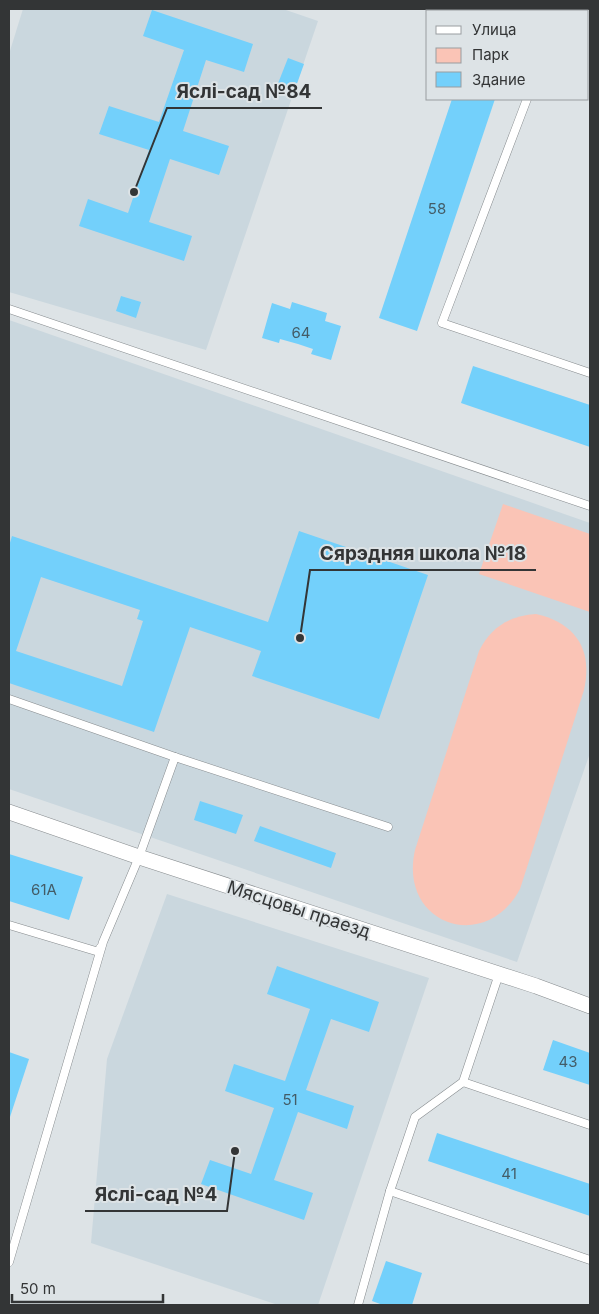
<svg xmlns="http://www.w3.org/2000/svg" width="599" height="1314" font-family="Inter,sans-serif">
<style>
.built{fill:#cad7de}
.green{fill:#fac4b6}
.building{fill:#73d0fb;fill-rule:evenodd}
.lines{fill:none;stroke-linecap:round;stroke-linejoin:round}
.service-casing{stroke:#878c8f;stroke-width:9}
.minor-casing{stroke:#878c8f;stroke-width:16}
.service{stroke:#fff;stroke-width:8}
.minor{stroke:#fff;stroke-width:15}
.labels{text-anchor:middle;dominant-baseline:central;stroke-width:4;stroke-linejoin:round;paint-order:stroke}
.number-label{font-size:15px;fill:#435c67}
.street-label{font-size:18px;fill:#333536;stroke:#dde3e6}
.leader{fill:none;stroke:#333536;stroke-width:2}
.callout-dot{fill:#333536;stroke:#dde3e6;stroke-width:2}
.callout-label{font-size:19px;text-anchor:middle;font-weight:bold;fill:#333536;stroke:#dde3e6;stroke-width:4;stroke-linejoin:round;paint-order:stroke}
</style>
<rect width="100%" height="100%" fill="#dde3e6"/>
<g class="built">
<path d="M23,9H283L318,21L206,350L9,292V54Z"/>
<path d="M9,320L590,523V753L517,962L9,789Z"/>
<path d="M167,894L429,978L318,1305H278L91,1243L107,1059Z"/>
</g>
<g class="green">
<path d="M503,504L590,534V612L479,574Z"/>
<path d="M536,614C576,623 593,650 584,690L520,889C485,955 398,924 415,850L479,651C491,627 509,616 536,614Z"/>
</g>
<g class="building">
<path d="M482,9H525L524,11H481Z"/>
<path d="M152,10L253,44L244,72L206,60L183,131L229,146L219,175L170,159L149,222L192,236L184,261L79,226L88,199L128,213L149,150L99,134L109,106L159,122L184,50L143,36Z"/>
<path d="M288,58L304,64L294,92L277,86Z"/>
<path d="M452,99H495L417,331L379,318Z"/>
<path d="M121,296L141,302L136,318L116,311Z"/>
<path d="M292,302L327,313L325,321L341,326L331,360L311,354L313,349L298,344L280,339L279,343L262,338L272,303L290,309Z"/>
<path d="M473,366L590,405V447L461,403Z"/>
<path d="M299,531L428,575L379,719L252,676L261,651L190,627L154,732L9,683V546L12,536L268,622ZM41,577L140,610L137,619L143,621L122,686L16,651Z"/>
<path d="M200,801L243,815L236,834L194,820Z"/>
<path d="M260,826L336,853L331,868L254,841Z"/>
<path d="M9,854L83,877L69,920L9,901Z"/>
<path d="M277,966L379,1002L369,1032L331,1019L306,1090L354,1106L347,1129L298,1112L274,1180L313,1193L304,1220L201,1184L210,1160L251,1174L274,1108L225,1091L234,1064L285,1081L310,1009L267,994Z"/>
<path d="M553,1040L590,1053V1085L543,1070Z"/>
<path d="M9,1052L29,1059L9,1120Z"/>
<path d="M437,1133L590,1184V1216L428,1161Z"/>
<path d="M386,1261L422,1273L412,1305H383L372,1301Z"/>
</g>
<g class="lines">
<defs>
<g id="service">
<path d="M560,11L561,9"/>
<path d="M527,99L442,323L590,373"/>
<path d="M9,309L590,506"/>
<path d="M9,699L175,757"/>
<path d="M9,925L99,952L100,948"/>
<path d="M463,1082L590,1125"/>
<path d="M390,1191L590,1260"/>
<path d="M9,1262L103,942L139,857L175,757L388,827"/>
<path d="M358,1305L390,1191L415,1117L463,1082L499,974"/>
</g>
<path id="minor" d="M9,812L139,857L536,986L590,1006"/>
</defs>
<use href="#service" class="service-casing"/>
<use href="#minor" class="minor-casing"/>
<use href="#service" class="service"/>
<use href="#minor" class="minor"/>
</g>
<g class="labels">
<g class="number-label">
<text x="437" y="208">58</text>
<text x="301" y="332">64</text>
<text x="44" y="889">61А</text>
<text x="568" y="1061">43</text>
<text x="290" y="1099">51</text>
<text x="509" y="1173">41</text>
</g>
<g class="street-label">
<text transform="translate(299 909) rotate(18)">Мясцовы праезд</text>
</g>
</g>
<path class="leader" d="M134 192L167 108H322M300 638L310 570H536M235 1151L227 1211H85"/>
<g class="callout-dot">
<circle cx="134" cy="192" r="5"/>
<circle cx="300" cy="638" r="5"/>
<circle cx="235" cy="1151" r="5"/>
</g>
<g class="callout-label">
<text x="244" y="98">Яслі-сад №84</text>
<text x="423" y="560">Сярэдняя школа №18</text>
<text x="156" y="1201">Яслі-сад №4</text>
</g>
<rect width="599" height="1314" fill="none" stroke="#333536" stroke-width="20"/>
<rect x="426" y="10" width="162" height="90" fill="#dde3e6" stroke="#999da0"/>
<rect x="436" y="26" width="25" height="8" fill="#ffffff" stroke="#999da0"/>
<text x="472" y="35" font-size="15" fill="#333536">Улица</text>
<rect x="436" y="48" width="25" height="15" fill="#fac4b6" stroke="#999da0"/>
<text x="472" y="60" font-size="15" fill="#333536">Парк</text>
<rect x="436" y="72" width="25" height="15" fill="#73d0fb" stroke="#999da0"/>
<text x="472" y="85" font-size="15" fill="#333536">Здание</text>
<path d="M12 1294v8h151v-8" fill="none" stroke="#333536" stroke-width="2.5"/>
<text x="20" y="1294" font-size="15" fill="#333536" stroke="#dde3e6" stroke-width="4" paint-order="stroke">50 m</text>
</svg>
